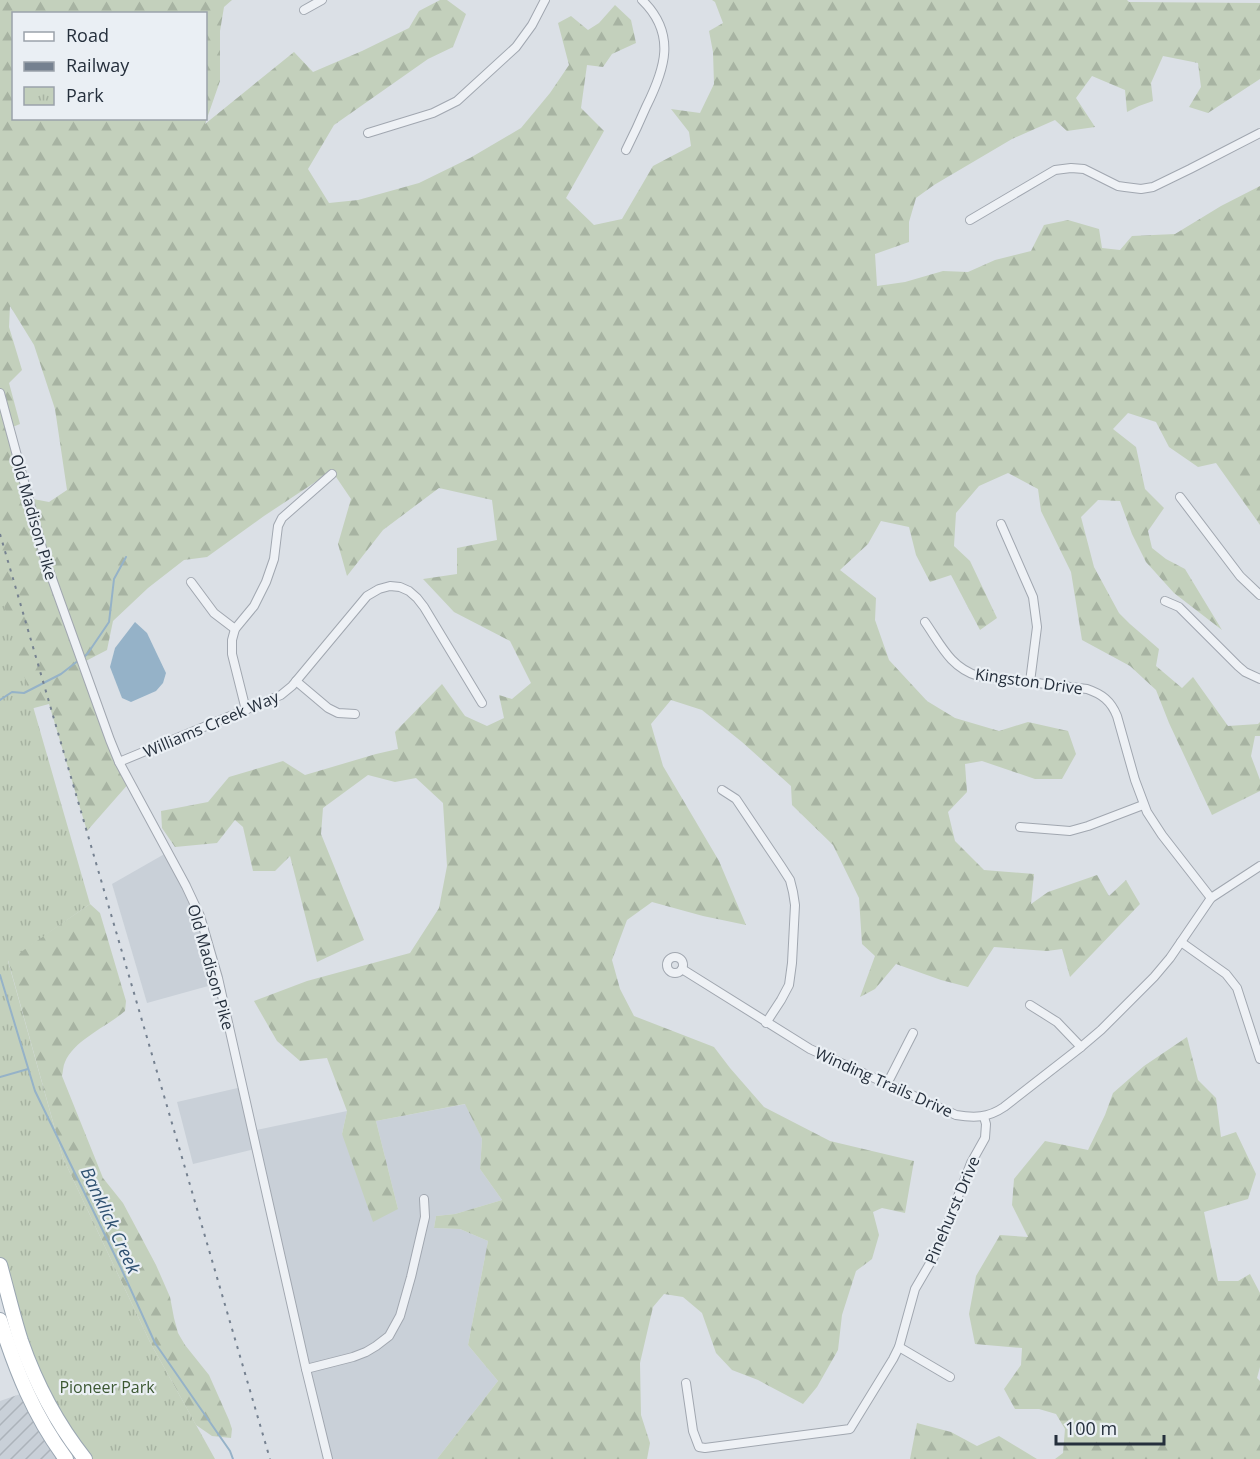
<svg xmlns="http://www.w3.org/2000/svg" width="1260" height="1459" font-family="'Open Sans',sans-serif">
<style>
.built{fill:#c9d0d8}
.industrial{fill:url(#industrial-furrows)}
.forest{fill:url(#forest-firs);fill-rule:evenodd}
.park{fill:url(#park-tufts)}
.water{fill:#95b2c8}
.lines{fill:none;stroke-linecap:round;stroke-linejoin:round}
.stream{stroke:#95b2c8;stroke-width:2}
.street-casing{stroke:#a1a7b0;stroke-width:10}
.primary-casing{stroke:#9aa6b2;stroke-width:16}
.street{stroke:#eef1f5;stroke-width:8}
.primary{stroke:#fff;stroke-width:14}
.rail{stroke:#758190;stroke-width:2;stroke-dasharray:3 6;stroke-linecap:butt}
.labels{text-anchor:middle;dominant-baseline:central;stroke-width:4.5;stroke-linejoin:round;paint-order:stroke}
.street-label{font-size:16px;fill:#252f3c;stroke:#eaeff4}
.park-label{font-size:16px;fill:#3c5832;stroke:#eaeff4}
.water-label{font-size:18px;font-style:italic;fill:#2f5171;stroke:#eaeff4}
</style>
<defs>
<pattern id="industrial-furrows" width="10" height="10" patternUnits="userSpaceOnUse" patternTransform="scale(1.5)"><rect width="10" height="10" fill="#c9d0d8"/><path d="M-1 1l2-2M0 10L10 0M9 11l2-2" fill="none" stroke="#acb3ba"/></pattern>
<pattern id="forest-firs" width="22" height="20" patternUnits="userSpaceOnUse" patternTransform="scale(1.5)"><rect width="22" height="20" fill="#c3d0bc"/><path d="M5 1l3.5 6h-7zM16 11l3.5 6h-7z" fill="#a7b3a2"/></pattern>
<pattern id="park-tufts" width="24" height="20" patternUnits="userSpaceOnUse" patternTransform="scale(1.5)"><rect width="24" height="20" fill="#c3d0bc"/><path d="M3 7l-1-3M5 7V3M7 7l1-3M15 17l-1-3M17 17v-4M19 17l1-3" fill="none" stroke="#a7b3a2"/></pattern>
</defs>
<rect width="100%" height="100%" fill="#dbe0e6"/>
<g class="built">
<path d="M168,852L186,886L219,983L147,1003L112,884Z"/>
<path d="M242,1087L252,1131L347,1111L342,1134L398,1209L376,1121L466,1104L482,1139L480,1169L502,1200L455,1214L436,1216L434,1228L460,1229L488,1241L468,1345L498,1381L437,1459H328L255,1149L193,1164L177,1102Z"/>
</g>
<path class="industrial" d="M26,1392L66,1459H0V1401Z"/>
<g class="forest">
<path d="M0,0H232L224,7L220,31V81L205,124L294,52L313,72L362,51L409,28L419,11L440,0H447L466,14L453,47L428,59L334,125L308,169L329,203L358,200L419,183L470,158L521,128L550,93L569,65L558,23L571,16L588,30L599,23L615,5L631,20L636,43L612,54L603,67L587,65L581,108L604,131L566,198L594,225L622,219L653,166L691,146L689,132L671,109L700,113L714,84L713,52L709,31L723,23L715,2L712,0H1127L1129,2L1260,3V79L1208,113L1189,107L1201,87L1198,63L1163,56L1151,83L1153,101L1139,106L1127,112L1125,90L1092,76L1076,98L1095,127L1067,131L1055,120L1012,139L934,185L916,198L909,222V242L875,254L877,286L905,282L943,271L968,272L995,260L1031,251L1044,225L1068,220L1099,229L1102,248L1120,250L1132,236L1175,234L1221,206L1260,186V525L1216,463L1198,467L1169,447L1156,422L1128,413L1113,429L1136,447L1145,489L1164,508L1148,531L1152,548L1166,559L1185,569L1222,630L1174,593L1146,562L1132,534L1120,501L1098,500L1081,517L1094,567L1119,613L1130,624L1159,649L1156,666L1182,688L1193,677L1228,726L1258,724L1260,722V736H1255L1251,756L1260,780V791L1212,815L1169,723L1156,690L1130,666L1082,640L1071,572L1041,511L1038,489L1008,473L979,486L956,513L954,546L970,561L997,618L980,630L951,575L930,582L916,555L909,527L881,521L868,544L840,570L876,598L875,620L889,660L927,701L955,718L999,731L1028,722L1068,731L1076,754L1062,779H1035L982,761L965,764L967,792L948,812L955,841L984,870L1034,874L1031,904L1048,892L1097,875L1109,896L1126,880L1140,904L1070,977L1062,949L1047,951L994,947L968,987L941,980L896,964L875,989L860,997L875,956L862,944L859,898L833,845L792,805L791,786L742,742L702,710L671,700L651,724L663,766L719,861L746,925L703,916L652,902L627,920L612,960L620,989L634,1016L714,1047L730,1068L764,1107L830,1141L914,1161L905,1213L882,1208L873,1212L879,1235L872,1259L856,1271L842,1315L838,1350L817,1387L803,1404L758,1380L732,1370L716,1353L702,1313L683,1297L664,1294L653,1307L640,1363L641,1415L650,1443L647,1459H437L498,1381L468,1345L488,1241L460,1229L434,1228L436,1216L455,1214L502,1200L480,1169L482,1139L465,1104L376,1121L398,1209L373,1222L342,1134L347,1111L327,1058L300,1061L277,1041L254,1001L307,981L410,953L439,908L447,866L443,803L416,778L395,782L368,775L323,808L321,834L364,940L317,962L290,856L275,871H253L243,827L235,820L217,843L175,847L162,828L161,811L208,802L229,777L283,761L305,775L376,754L398,749L395,732L442,684L465,716L487,726L504,718L499,695L512,699L531,683L510,641L454,612L423,579L457,574V548L497,540L492,500L439,488L383,530L347,576L338,544L351,499L332,471L264,516L207,557L184,560L148,588L113,621L107,650L82,663L130,782L87,831L49,704L34,708L18,715L0,629ZM14,14H206V118H14ZM10,306L34,345L55,409L67,490L49,502L28,498L10,428L20,424L9,383L22,370L9,327Z"/>
<path d="M90,904L100,913L126,1001L125,1011C108,1026 74,1040 65,1062C63,1066 63,1072 62,1076L103,1178L123,1203L156,1265L170,1297L174,1318L178,1333L185,1345L209,1375L229,1420L232,1429L231,1438L212,1436L196,1425L150,1342L63,1158L8,960Z"/>
<path d="M1187,1037L1198,1080L1216,1098L1221,1137L1236,1132L1256,1174L1248,1199L1204,1212L1218,1281H1238L1250,1274L1260,1293V1367L1257,1378L1260,1381V1459H1055L1063,1453L1065,1429L1056,1414L1039,1409H1015L1004,1389L1021,1365L1022,1348L975,1344L969,1314L976,1276L1000,1235L1028,1237L1012,1205L1014,1179L1045,1141L1088,1150L1105,1115L1113,1093L1144,1066Z"/>
<path d="M917,1423L951,1432L977,1446L999,1436L1037,1459H910Z"/>
</g>
<path class="park" d="M0,592L90,904L8,961L63,1158L150,1342L215,1459H85L56,1418L0,1265Z"/>
<path class="water" d="M135,622L147,633L166,673L163,683L156,691L131,702L122,698L110,667L115,648Z"/>
<g class="lines">
<g class="stream">
<path d="M84,657L88,653L109,622L114,579L126,557"/>
<path d="M0,700L12,692L24,693L61,674L79,660"/>
<path d="M0,975L35,1091L121,1268L155,1343L230,1451L233,1459"/>
<path d="M0,1077L28,1069"/>
</g>
<defs>
<g id="street">
<path d="M304,10L322,0"/>
<path d="M368,133L433,113L457,101L516,47L532,25L545,0"/>
<path d="M626,150C633,136 640,121 646,107C665,69 677,34 642,0"/>
<path d="M970,220L1055,170L1071,168L1084,169L1118,186L1125,187L1141,189L1153,187L1190,169L1260,133"/>
<path d="M0,393L45,559L110,740L119,762L186,886L200,916L218,978L306,1369L328,1459"/>
<path d="M1180,497L1240,576L1260,595"/>
<path d="M1001,524L1033,597L1037,627L1030,682"/>
<path d="M191,582L214,613L235,629"/>
<path d="M1165,601L1179,607L1238,666L1245,672L1260,679"/>
<path d="M925,622C941,645 950,667 978,676L1087,689C1102,694 1111,701 1117,716L1135,780L1147,812L1162,835L1211,898"/>
<path d="M296,681L328,708L338,713L355,714"/>
<path d="M246,710L232,654V640L235,629L254,606L266,582L274,559L278,526L282,518L332,474"/>
<path d="M119,762L281,695L292,686L367,596L379,589L390,586L400,587L409,591L417,598L424,607L482,703"/>
<path d="M722,790L736,799L781,866L790,880L793,892L795,905L792,963L789,985L781,1000L766,1023"/>
<path d="M1020,827L1070,831L1088,826L1143,805"/>
<path d="M1181,942L1226,974L1237,988L1260,1059"/>
<circle cx="675" cy="965" r="8"/>
<path d="M682,969L810,1049L956,1115C974,1118 988,1118 1004,1107L1081,1047L1101,1030L1154,977L1170,958L1211,898L1260,866"/>
<path d="M1030,1005L1057,1022L1081,1047"/>
<path d="M887,1084L913,1033"/>
<path d="M899,1347L950,1377"/>
<path d="M306,1369L353,1357L366,1352L376,1346L389,1336L400,1316L411,1277L425,1217L424,1199"/>
<path d="M686,1383L693,1431L699,1447L705,1448L850,1429L893,1359L899,1347L915,1289L936,1253L971,1163L985,1138L986,1124L984,1117"/>
</g>
<g id="primary">
<path d="M0,1265C7,1290 13,1316 21,1341C36,1384 57,1424 85,1459"/>
<path d="M0,1320C16,1371 34,1416 66,1459"/>
</g>
</defs>
<use href="#street" class="street-casing"/>
<use href="#primary" class="primary-casing"/>
<use href="#street" class="street"/>
<use href="#primary" class="primary"/>
<path class="rail" d="M0,534L270,1459"/>
</g>
<g class="labels">
<g class="street-label">
<text transform="translate(34 517) rotate(74)">Old Madison Pike</text>
<text transform="translate(1029 681) rotate(8)">Kingston Drive</text>
<text transform="translate(211 724) rotate(-23)">Williams Creek Way</text>
<text transform="translate(211 967) rotate(74)">Old Madison Pike</text>
<text transform="translate(884 1082) rotate(24)">Winding Trails Drive</text>
<text transform="translate(952 1210) rotate(-67)">Pinehurst Drive</text>
</g>
<g class="park-label">
<text x="107" y="1387">Pioneer Park</text>
</g>
<g class="water-label">
<text transform="translate(111 1220) rotate(65)">Banklick Creek</text>
</g>
</g>
<rect x="12" y="12" width="195" height="108" fill="#eaeff4" stroke="#9ba2aa" stroke-width="1.5"/>
<rect x="24" y="32" width="30" height="9" fill="#ffffff" stroke="#9ba2aa" stroke-width="1.5"/>
<text x="66" y="42" font-size="18" fill="#252f3c">Road</text>
<rect x="24" y="62" width="30" height="9" fill="#758190" stroke="#9ba2aa" stroke-width="1.5"/>
<text x="66" y="72" font-size="18" fill="#252f3c">Railway</text>
<rect x="24" y="87" width="30" height="18" fill="url(#park-tufts)" stroke="#9ba2aa" stroke-width="1.5"/>
<text x="66" y="102" font-size="18" fill="#252f3c">Park</text>
<path d="M1056 1435v9h108v-9" fill="none" stroke="#252f3c" stroke-width="3"/>
<text x="1065" y="1435" font-size="18" fill="#252f3c" stroke="#eaeff4" stroke-width="4.5" paint-order="stroke">100 m</text>
</svg>
